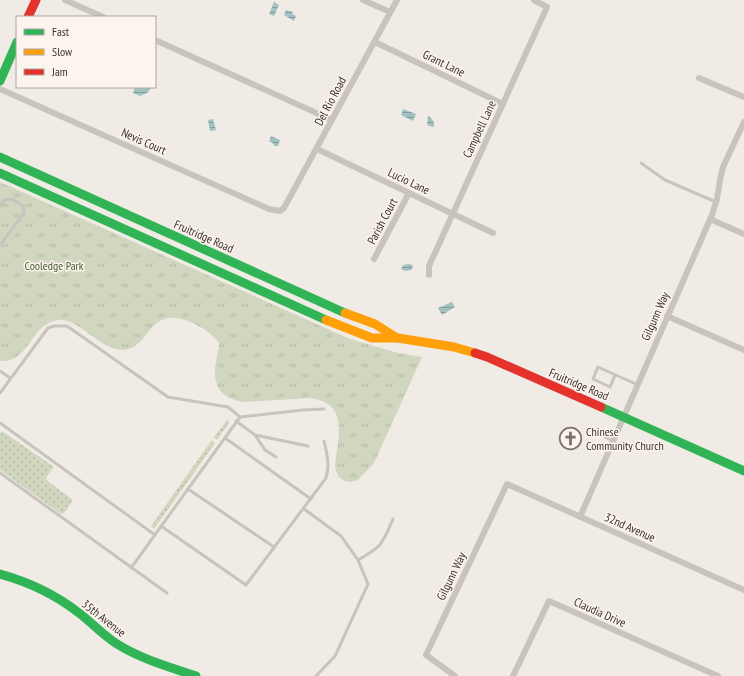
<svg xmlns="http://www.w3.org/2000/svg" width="744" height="676" font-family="'PT Sans Narrow',sans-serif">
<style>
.grass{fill:url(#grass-dots)}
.park{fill:url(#park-tufts)}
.water{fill:url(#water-rules)}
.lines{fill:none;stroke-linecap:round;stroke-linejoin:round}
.lane{stroke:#c9c3be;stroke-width:3}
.street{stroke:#c9c3be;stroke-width:6}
.fast{stroke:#30b455;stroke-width:9}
.slow{stroke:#ff9f0a;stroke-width:9}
.jam{stroke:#e5322d;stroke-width:9}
.labels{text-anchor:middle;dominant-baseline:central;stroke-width:3;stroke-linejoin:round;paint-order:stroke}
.street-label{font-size:12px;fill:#3b302b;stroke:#fbf5ee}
.park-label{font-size:12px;fill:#4a5a2e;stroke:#fbf5ee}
.poi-label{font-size:12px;fill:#3b302b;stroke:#fbf5ee;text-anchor:start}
</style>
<defs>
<pattern id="grass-dots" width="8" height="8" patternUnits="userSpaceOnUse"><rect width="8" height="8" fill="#d1d6bf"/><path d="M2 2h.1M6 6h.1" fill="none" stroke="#b4b8a4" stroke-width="1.8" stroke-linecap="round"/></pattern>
<pattern id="park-tufts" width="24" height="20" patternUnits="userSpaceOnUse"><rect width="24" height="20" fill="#d1d6bf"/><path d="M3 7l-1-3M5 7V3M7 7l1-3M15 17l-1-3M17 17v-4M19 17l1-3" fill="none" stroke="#b4b8a4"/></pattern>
<pattern id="water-rules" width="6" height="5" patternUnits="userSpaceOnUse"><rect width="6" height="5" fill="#a1c2c1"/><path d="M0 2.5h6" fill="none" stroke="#849e9d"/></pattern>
</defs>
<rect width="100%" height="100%" fill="#f0ebe5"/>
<g class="grass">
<path d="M228,419L229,423L217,440L214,437Z"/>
<path d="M2,431L54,467L45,479L73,500L65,512L61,514L0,470V434Z"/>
<path d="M212,440L215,443L154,529L151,526Z"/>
</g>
<path class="park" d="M0,182L350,339L398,353L422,357L374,463L358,480L350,482L344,481L339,477L336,471L335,465C338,437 350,402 309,398L245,402C221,399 212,387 216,362C217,356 219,350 219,343C212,333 202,327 190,322C147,304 151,349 123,350C97,350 78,314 54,321C30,327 29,363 0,361Z"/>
<g class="water">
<path d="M274,2L279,5L274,16L269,14Z"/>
<path d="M286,10L293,12L292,14L296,16L294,21L284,15Z"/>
<path d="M135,87H152L147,93L140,96L133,93Z"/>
<path d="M403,109L416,114L413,121L401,115Z"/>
<path d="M428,116C431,117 435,122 434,126L433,127L427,125Z"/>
<path d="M213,119L216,130L210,131L208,120Z"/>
<path d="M271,136L280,140L278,146H274V144L269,141Z"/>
<path d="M409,264L412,265L413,267L411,270L405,271L401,269L403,265Z"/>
<path d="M452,302L455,307L442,315L438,308Z"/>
</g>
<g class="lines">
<g class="lane">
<path d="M641,163L665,180L716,202"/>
<path d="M0,207L4,200L12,199L23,206L24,213L0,245"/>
<path d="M0,371L10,378"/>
<path d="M615,375L610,387L593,379L598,367L638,385"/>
<path d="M0,393L48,328L54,326H67L168,397L228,407L240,417"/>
<path d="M236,421L255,435L308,446"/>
<path d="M0,423L155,535"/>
<path d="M255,435L265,450L276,457"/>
<path d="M605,437L613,441"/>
<path d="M225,438L311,499"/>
<path d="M0,473L167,593"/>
<path d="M188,489L274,547"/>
<path d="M304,509L341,536L358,560L368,584L335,656L316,676"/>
<path d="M161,526L246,585L326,478C330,465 327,454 324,441"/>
<path d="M358,560C383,546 382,544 393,519"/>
<path d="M131,568L240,417L303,410L324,409"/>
</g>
<g class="street">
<path d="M65,0L103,17"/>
<path d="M363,0L390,12"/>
<path d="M155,40L332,120"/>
<path d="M375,42L503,104"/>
<path d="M699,78L744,97"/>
<path d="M0,89L269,209L280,211L284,208L397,0"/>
<path d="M317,149L493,233"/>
<path d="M710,219L744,234"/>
<path d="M374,259L409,193"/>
<path d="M429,275V266L547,7L534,0"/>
<path d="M667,316L744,350"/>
<path d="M580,517L712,215L717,199L720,180L723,167L744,122"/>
<path d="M455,676L426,655L507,484L744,590"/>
<path d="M513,676L549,601L718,676"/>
</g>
<g class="fast">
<path d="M0,81L17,42"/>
<path d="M0,157L345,313"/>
<path d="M0,173L326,320"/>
<path d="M601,407L744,471"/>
<path d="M0,574C29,582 55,594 79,613C92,623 103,635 117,644C141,659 169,667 196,676"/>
</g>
<g class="slow">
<path d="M345,313L375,324L397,338"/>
<path d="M326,320L372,338H398L454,347L475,353"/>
</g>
<g class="jam">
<path d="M28,17L36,0"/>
<path d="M475,353L487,357L601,407"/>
</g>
</g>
<defs>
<symbol id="church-ring" viewBox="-11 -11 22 22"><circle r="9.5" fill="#fbf5ee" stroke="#7a716c" stroke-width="1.5"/><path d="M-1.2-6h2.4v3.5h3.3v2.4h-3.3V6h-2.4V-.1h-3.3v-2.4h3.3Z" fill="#7a716c"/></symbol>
</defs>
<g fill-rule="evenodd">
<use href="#church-ring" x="558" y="426" width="25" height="25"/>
</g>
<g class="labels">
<g class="street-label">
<text transform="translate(444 63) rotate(26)">Grant Lane</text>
<text transform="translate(330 101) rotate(-62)">Del Rio Road</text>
<text transform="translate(479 129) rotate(-65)">Campbell Lane</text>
<text transform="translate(144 141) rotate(24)">Nevis Court</text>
<text transform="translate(409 181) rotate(26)">Lucio Lane</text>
<text transform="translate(382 221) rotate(-62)">Parish Court</text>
<text transform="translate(204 236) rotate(24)">Fruitridge Road</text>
<text transform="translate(655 316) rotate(-66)">Gilgunn Way</text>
<text transform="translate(579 384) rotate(23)">Fruitridge Road</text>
<text transform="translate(630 527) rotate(24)">32nd Avenue</text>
<text transform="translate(451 576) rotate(-64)">Gilgunn Way</text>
<text transform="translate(600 612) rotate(24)">Claudia Drive</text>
<text transform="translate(104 618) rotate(38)">35th Avenue</text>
</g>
<g class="park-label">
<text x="54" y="265">Cooledge Park</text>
</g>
<g class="poi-label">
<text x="586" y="431">Chinese<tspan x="586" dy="14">Community Church</tspan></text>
</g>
</g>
<rect x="16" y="16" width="140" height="72" fill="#fbf5ee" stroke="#aea6a0"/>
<rect x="24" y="29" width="20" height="6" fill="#30b455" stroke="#aea6a0"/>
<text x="52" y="36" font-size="12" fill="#3b302b">Fast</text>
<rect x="24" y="49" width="20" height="6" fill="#ff9f0a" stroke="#aea6a0"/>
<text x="52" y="56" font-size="12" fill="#3b302b">Slow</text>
<rect x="24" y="69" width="20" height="6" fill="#e5322d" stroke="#aea6a0"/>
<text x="52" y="76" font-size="12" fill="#3b302b">Jam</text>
</svg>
